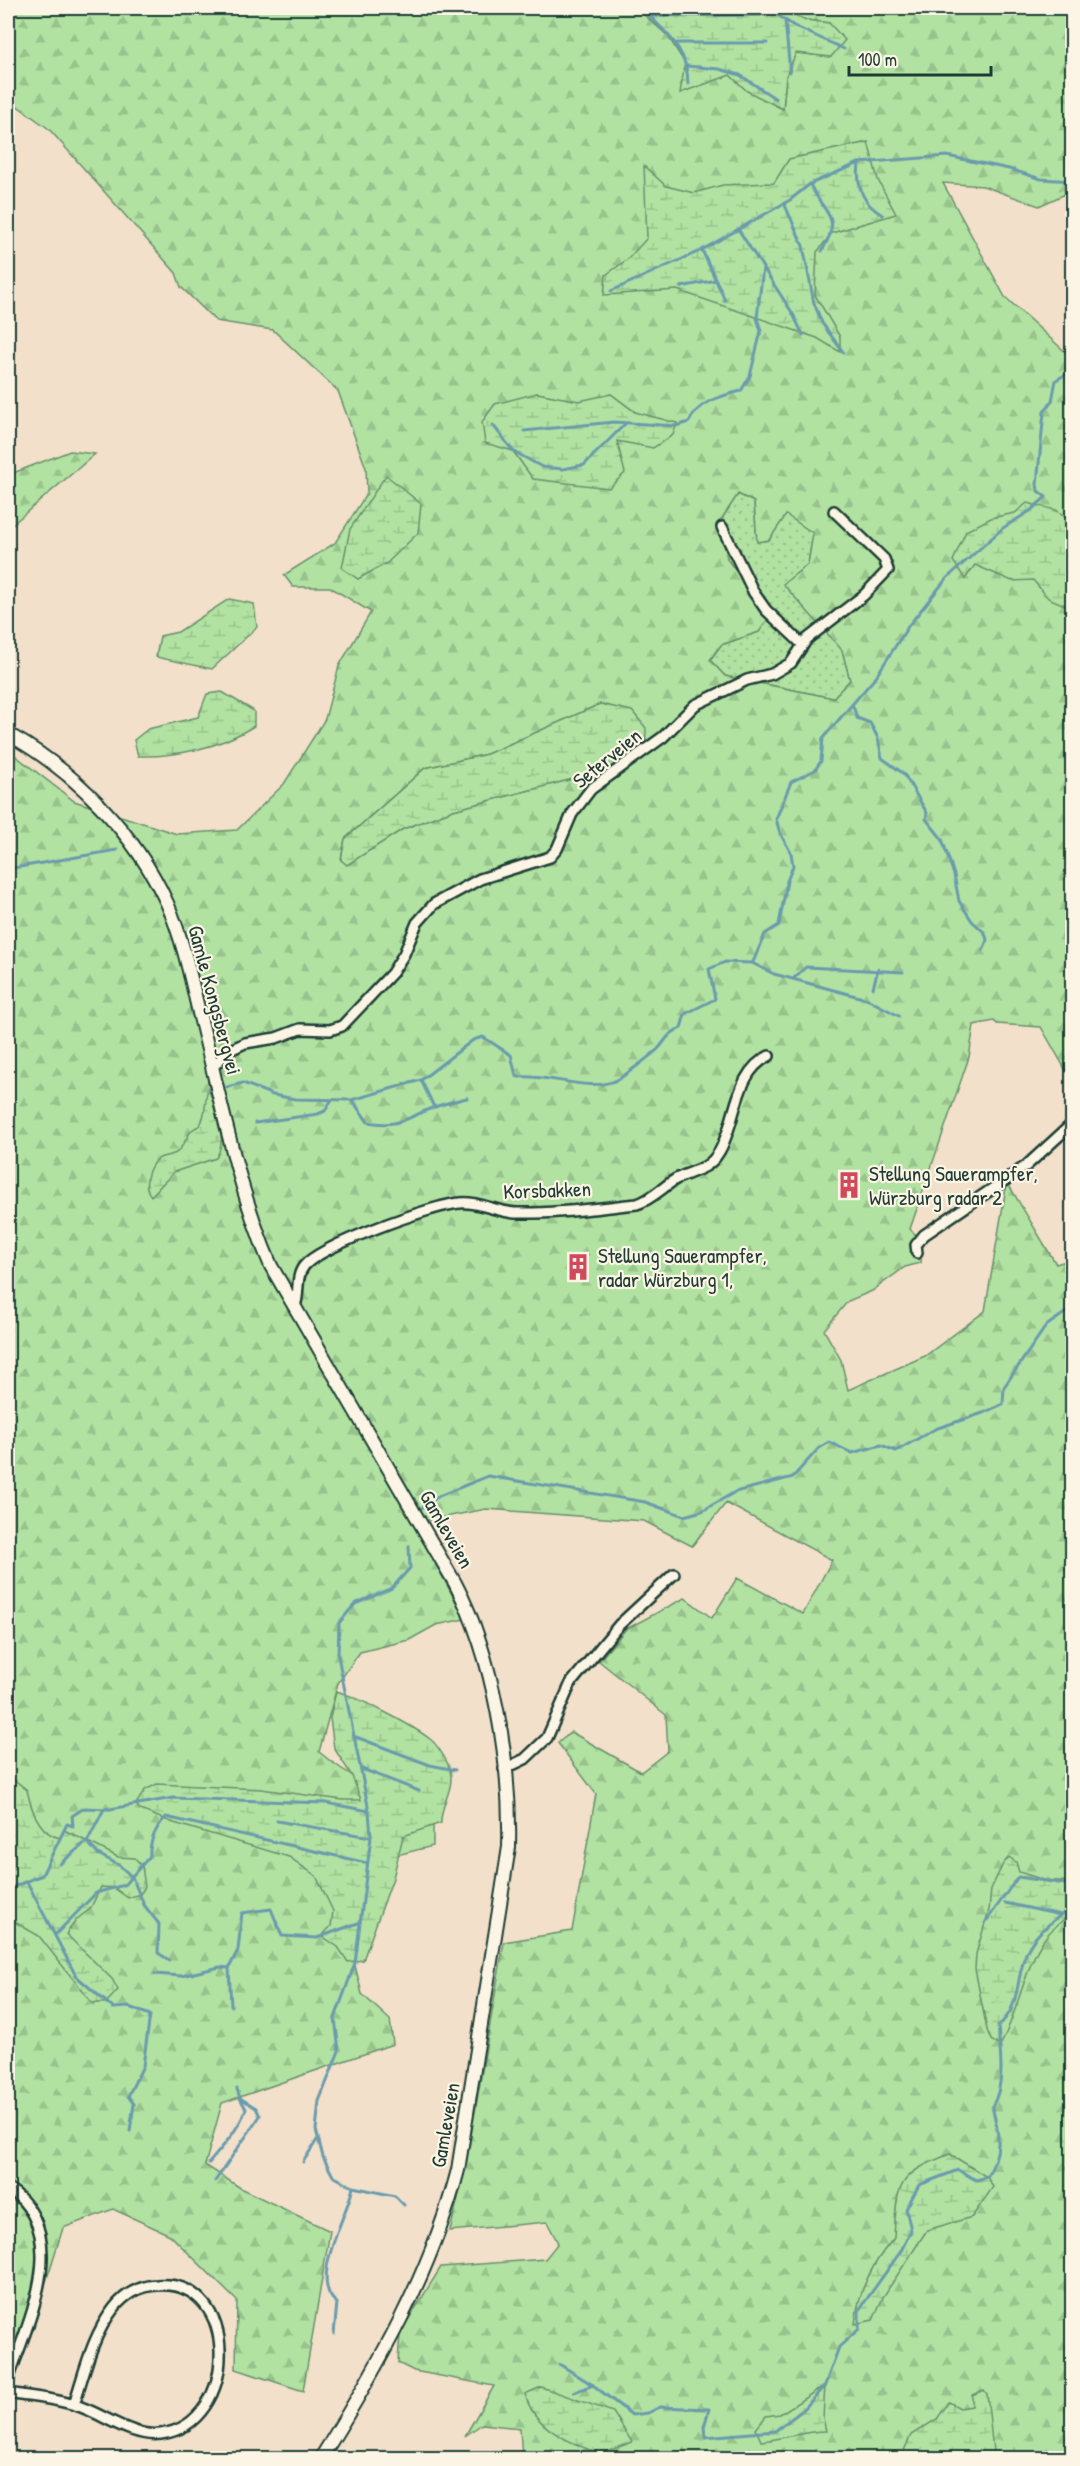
<svg xmlns="http://www.w3.org/2000/svg" width="1080" height="2466" font-family="'Patrick Hand',sans-serif">
<style>
.grass{fill:url(#grass-dots);stroke:#68906b;stroke-width:1.5}
.forest{fill:url(#forest-firs);stroke:#68906b;stroke-width:1.5;fill-rule:evenodd}
.wetland{fill:url(#wetland-marsh);stroke:#68906b;stroke-width:1.5}
.lines{fill:none;stroke-linecap:round;stroke-linejoin:round}
.stream{stroke:#6a9bad;stroke-width:3}
.minor-casing{stroke:#1f3d34;stroke-width:14}
.secondary-casing{stroke:#1f3d34;stroke-width:16}
.minor{stroke:#fcf5e5;stroke-width:9}
.secondary{stroke:#fcf5e5;stroke-width:12}
.labels{text-anchor:middle;dominant-baseline:central;stroke-width:4.5;stroke-linejoin:round;paint-order:stroke}
.street-label{font-size:21px;fill:#1f3d34;stroke:#fcf5e5}
.poi-label{font-size:21px;fill:#1f3d34;stroke:#fcf5e5;text-anchor:start}
</style>
<defs>
<pattern id="grass-dots" width="8" height="8" patternUnits="userSpaceOnUse" patternTransform="scale(1.5)"><rect width="8" height="8" fill="#b1e2a2"/><path d="M2 2h.1M6 6h.1" fill="none" stroke="#98c38c" stroke-width="1.8" stroke-linecap="round"/></pattern>
<pattern id="forest-firs" width="22" height="20" patternUnits="userSpaceOnUse" patternTransform="scale(1.5)"><rect width="22" height="20" fill="#b1e2a2"/><path d="M5 1l3.5 6h-7zM16 11l3.5 6h-7z" fill="#98c38c"/></pattern>
<pattern id="wetland-marsh" width="20" height="14" patternUnits="userSpaceOnUse" patternTransform="scale(1.5)"><rect width="20" height="14" fill="#b1e2a2"/><path d="M1 5h8M5 5V1M11 12h8M15 12V8" fill="none" stroke="#98c38c"/></pattern>
</defs>
<rect width="100%" height="100%" fill="#f2e0ca"/>
<filter id="ink" filterUnits="userSpaceOnUse"><feTurbulence type="fractalNoise" baseFrequency=".0167" numOctaves="2"/><feDisplacementMap in="SourceGraphic" scale="12" xChannelSelector="R" yChannelSelector="G"/><feConvolveMatrix kernelMatrix="1 2 1 2 8 2 1 2 1" color-interpolation-filters="sRGB"/></filter>
<g filter="url(#ink)">
<path class="grass" d="M738,494L754,502L757,542L769,540L786,514L813,533L808,564L784,584L842,650L850,680L833,698L725,676L710,660L721,645L759,632L763,606L727,559L721,520Z"/>
<g class="forest">
<path d="M8,8H637L668,36L685,63L681,92L730,75L747,91L783,109L786,76L796,53L831,57L829,23L806,20L772,8H1072V191L1039,206L983,186L943,183L1005,297L1072,358V1081L1041,1027L997,1024L994,1021L974,1025L969,1057L910,1229L922,1241L921,1263L905,1267L872,1291L848,1301L824,1330L841,1360L848,1390L925,1356L985,1311L1007,1182L1056,1264L1072,1259V2458H522L520,2428L482,2424L465,2436L494,2386L414,2371L398,2363L400,2333L441,2267L545,2259L558,2243L547,2222L450,2231L466,2165L504,1942L572,1931L596,1794L558,1743L571,1732L641,1772L668,1751L666,1715L599,1661L626,1629L685,1598L712,1618L737,1578L803,1614L832,1560L726,1503L692,1546L644,1521L486,1509L414,1523L465,1619L436,1625L409,1640L360,1652L338,1683L319,1752C353,1781 392,1795 433,1809V1846L357,1865L350,1945L362,1994L390,2020L393,2044L222,2103L205,2165L242,2189L330,2231L303,2391L236,2369L237,2301L170,2235L113,2209L63,2228L8,2402V750L74,801L177,834L237,830L284,784L325,719L339,666L371,612L330,587H293L284,575L335,543L367,493L366,468L338,391L273,330L216,321L181,287L176,273L49,129L8,99ZM537,393L579,402L611,394L635,412L617,440L534,479L513,451ZM738,494L754,502L757,542L769,540L786,515L813,533L808,564L783,584L842,650L850,680L833,698L725,676L710,660L721,645L759,632L769,618L727,559L721,520ZM600,704L623,766L453,810L403,829L347,864L341,860L345,839L425,768L487,754Z"/>
<path d="M70,451L95,454L8,528V475Z"/>
</g>
<g class="wetland">
<path d="M637,8H772L806,20L829,23L845,40L831,57L796,53L786,76L783,109L747,91L730,75L680,93L685,63L668,36Z"/>
<path d="M868,142L878,180L896,214L832,233L817,252L815,295L840,337V352L817,338L677,290L604,295L606,275L629,258L647,238L644,166L666,186L694,193L723,185L774,183L789,159Z"/>
<path d="M537,393L579,401L611,394L635,412L677,423L673,435L653,448L617,441L625,473L609,488L533,479L513,451L485,443L482,422L495,404Z"/>
<path d="M386,475L421,504L418,533L387,563L358,579L342,568L350,529Z"/>
<path d="M1027,503L1056,510L1072,522V608L1048,598L1033,580L1012,581L975,565L965,579L953,561L966,531L991,518L1015,513Z"/>
<path d="M229,599L254,604L257,627L212,669L156,657L160,636L178,632Z"/>
<path d="M222,692L254,711V726C221,747 177,757 138,756L134,740L148,729L198,717L207,694Z"/>
<path d="M600,704L632,711L646,728L645,755L623,766L453,810L403,829L347,865L341,860L345,839L425,768L487,754Z"/>
<path d="M208,1089C217,1108 228,1139 216,1158L174,1172L151,1196C142,1186 148,1166 158,1159C164,1155 171,1156 176,1153C183,1148 186,1137 192,1130C194,1128 198,1127 200,1125C207,1114 204,1100 208,1089Z"/>
<path d="M336,1691C358,1697 412,1725 430,1739C437,1744 448,1762 450,1770C455,1789 440,1805 441,1823L403,1836L393,1878L363,1960L348,1962L338,1947L322,1936L331,1926L333,1911L316,1876L289,1857L174,1823L140,1810L136,1804L145,1790L157,1784L261,1789L343,1800H361L352,1776L334,1748L330,1718Z"/>
<path d="M8,1775L27,1790C31,1809 39,1834 60,1838L64,1830L118,1857L135,1858L142,1866L145,1887L140,1894L128,1898L114,1888L101,1887L90,1909L77,1919L66,1934L112,1979L118,1990L106,2003H92L39,1936L8,1918Z"/>
<path d="M1009,1857L1016,1862L1019,1872L1044,1880L1072,1882V1912C1064,1920 1052,1928 1045,1938C1024,1967 1018,2013 1000,2046L991,2040L987,2030L975,1969L976,1954L989,1910L991,1889L1003,1864Z"/>
<path d="M950,2154L987,2177L993,2187L972,2217L927,2230L883,2297L873,2320L855,2324C858,2292 873,2262 894,2238C897,2184 896,2175 950,2154Z"/>
<path d="M825,2385L823,2418L826,2431C804,2431 783,2439 761,2441L756,2429L766,2416L780,2414Z"/>
<path d="M541,2387L613,2412L632,2442L600,2454C569,2442 534,2429 525,2394Z"/>
<path d="M984,2390L987,2394L993,2451L987,2457L907,2458L903,2453L911,2435L937,2419L949,2402L960,2408L972,2406V2395Z"/>
</g>
<g class="lines">
<g class="stream">
<path d="M642,8C664,32 688,47 688,84"/>
<path d="M767,8L794,26L844,49"/>
<path d="M649,16L760,15"/>
<path d="M785,20L790,72"/>
<path d="M677,43H767"/>
<path d="M1070,64L1072,54"/>
<path d="M687,66L719,69L740,75L776,99"/>
<path d="M859,163C856,186 862,204 883,215"/>
<path d="M810,184C825,217 843,215 822,251"/>
<path d="M784,203L803,246L814,303L822,323L843,352"/>
<path d="M738,229L793,314L803,335"/>
<path d="M702,250L725,300"/>
<path d="M681,287L716,280"/>
<path d="M611,291L700,251L790,200L810,184L859,163L947,156L1009,169L1041,179L1072,181"/>
<path d="M493,425L513,451L542,467L563,469L584,465L625,424"/>
<path d="M524,431L614,422L676,426L689,422C698,402 720,396 741,391L750,376L761,331L757,318L763,268"/>
<path d="M853,706L857,718L870,723L878,738L882,758L904,774L927,813L926,819L942,839L954,875L959,901L972,921L985,933L987,940L983,951"/>
<path d="M8,869L117,850"/>
<path d="M753,962L765,934L779,925L787,881L793,866L791,853L780,833L776,819L791,782L815,770L821,761L823,738L875,678L909,625L947,578L1003,528L1030,511L1046,497L1038,491L1037,484L1044,412L1052,401L1056,380L1072,371"/>
<path d="M794,978L806,967L903,972"/>
<path d="M873,988L878,969"/>
<path d="M421,1080L434,1107"/>
<path d="M227,1087L243,1083L273,1095L295,1099L352,1100L421,1080L473,1040L483,1037L511,1055L516,1076L519,1077C550,1074 589,1093 617,1080C623,1077 653,1054 658,1049C667,1039 668,1033 681,1028L685,1014L715,999L709,969L725,962L752,963L774,974L867,999L899,1016"/>
<path d="M208,1089L210,1088"/>
<path d="M352,1100L368,1122C400,1128 407,1117 435,1107C445,1103 456,1101 467,1098"/>
<path d="M255,1123L318,1114L325,1111L331,1101"/>
<path d="M417,1511L439,1496L488,1476L645,1502L684,1516L702,1511L735,1492L793,1477L819,1448L829,1442L852,1453L881,1445L896,1451L935,1429L983,1413L1003,1404L1004,1387L1046,1326L1072,1308"/>
<path d="M356,1737L430,1765L455,1770"/>
<path d="M362,1769L419,1791"/>
<path d="M104,1809L87,1842L98,1854L119,1865L132,1877L144,1905L159,1924L158,1953L169,1960"/>
<path d="M277,1821L370,1837"/>
<path d="M60,1864L86,1842"/>
<path d="M27,1882L76,1976L113,2008L129,2007L150,2015L143,2066L128,2096L134,2104L130,2131"/>
<path d="M8,1889L42,1875L67,1824L73,1826L72,1816L84,1808L110,1809L173,1798L326,1803L369,1811"/>
<path d="M1005,1903L1061,1915"/>
<path d="M985,1923L1018,1877L1072,1885"/>
<path d="M55,1935L96,1893L124,1885L150,1856C149,1842 156,1827 166,1817L367,1863"/>
<path d="M155,1974L181,1976L220,1967L229,1968"/>
<path d="M231,2006L229,1968L238,1950L242,1913L271,1909L282,1936L317,1938L358,1923"/>
<path d="M303,2162L317,2140"/>
<path d="M209,2163C223,2146 238,2130 246,2109L240,2098"/>
<path d="M215,2181L260,2116L256,2108L240,2098L237,2089"/>
<path d="M404,2205L395,2196L353,2187L333,2176L323,2157L316,2130L319,2101L339,2051L335,2018L355,1963L371,1837L369,1811L338,1656L339,1623L355,1604L392,1588L410,1568L409,1546"/>
<path d="M334,2334L337,2303C307,2282 348,2214 353,2187"/>
<path d="M559,2364L593,2385"/>
<path d="M574,2392L593,2385L632,2415L648,2413L660,2407L709,2409L704,2427L705,2437L775,2431L804,2409L825,2385L839,2347L859,2329V2310L901,2251L911,2230L906,2209L919,2185L958,2170L976,2180L987,2177C1002,2152 1000,2135 992,2107C1006,2083 1000,2052 998,2026C1022,2007 1015,1974 1028,1949C1038,1930 1056,1919 1072,1907"/>
</g>
<defs>
<g id="minor">
<path d="M722,527L754,593L766,610L803,645"/>
<path d="M213,1067L228,1051L245,1043L276,1038L300,1029L330,1030L342,1026L392,973L404,954L417,923L434,904L480,879L550,857L557,849L572,814L591,789L663,737L695,705L747,680L772,674L791,663L807,639L864,595L888,570L884,559L834,511"/>
<path d="M917,1253L916,1245L924,1235L1026,1166L1072,1124"/>
<path d="M295,1306C300,1293 295,1277 304,1266C320,1246 432,1205 460,1203C479,1201 498,1213 518,1213C557,1214 598,1208 637,1204C651,1200 663,1187 676,1179C686,1174 697,1171 706,1166C711,1163 716,1157 719,1152C737,1122 734,1072 769,1056"/>
<path d="M504,1769L525,1759L547,1738L571,1683L619,1625L674,1574"/>
<path d="M8,2188C74,2232 27,2324 8,2380"/>
<path d="M8,2393C30,2397 53,2398 75,2405C103,2413 131,2438 161,2434C240,2424 241,2278 157,2285C140,2286 125,2294 114,2308C92,2336 85,2371 74,2404"/>
</g>
<path id="secondary" d="M8,734C75,771 135,833 167,903C183,939 191,979 200,1017C221,1100 237,1187 271,1266L455,1583C494,1657 511,1764 509,1847L458,2170C431,2274 377,2368 321,2458"/>
</defs>
<use href="#minor" class="minor-casing"/>
<use href="#secondary" class="secondary-casing"/>
<use href="#minor" class="minor"/>
<use href="#secondary" class="secondary"/>
</g>
</g>
<defs>
<symbol id="building-bare" viewBox="-9 -9 18 18"><path d="M-4-6H4V6H1V3H-1V6H-4ZM-2.5-4.3h1.7v1.8h-1.7ZM.8-4.3h1.7v1.8H.8ZM-2.5-1h1.7V.8h-1.7ZM.8-1h1.7V.8H.8Z" fill="#d1495b" stroke="#fcf5e5" stroke-width="2.5" paint-order="stroke"/></symbol>
</defs>
<g fill-rule="evenodd">
<use href="#building-bare" x="830" y="1166" width="38" height="38"/>
<use href="#building-bare" x="559" y="1248" width="38" height="38"/>
</g>
<g class="labels">
<g class="street-label">
<text transform="translate(607 758) rotate(-39)">Seterveien</text>
<text transform="translate(215 1000) rotate(75)">Gamle Kongsbergvei</text>
<text transform="translate(547 1190) rotate(-2)">Korsbakken</text>
<text transform="translate(447 1529) rotate(60)">Gamleveien</text>
<text transform="translate(445 2125) rotate(-80)">Gamleveien</text>
</g>
<g class="poi-label">
<text x="869" y="1173">Stellung Sauerampfer,<tspan x="869" dy="24">Würzburg radar 2</tspan></text>
<text x="598" y="1255">Stellung Sauerampfer,<tspan x="598" dy="24">radar Würzburg 1,</tspan></text>
</g>
</g>
<rect width="1080" height="2466" fill="none" stroke="#fcf5e5" stroke-width="30"/>
<rect x="15" y="15" width="1050" height="2436" fill="none" stroke="#1f3d34" stroke-width="2" filter="url(#ink)"/>
<path d="M849 66v9h142v-9" fill="none" stroke="#1f3d34" stroke-width="3"/>
<text x="858" y="66" font-size="18" fill="#1f3d34" stroke="#fcf5e5" stroke-width="4.5" paint-order="stroke">100 m</text>
</svg>
